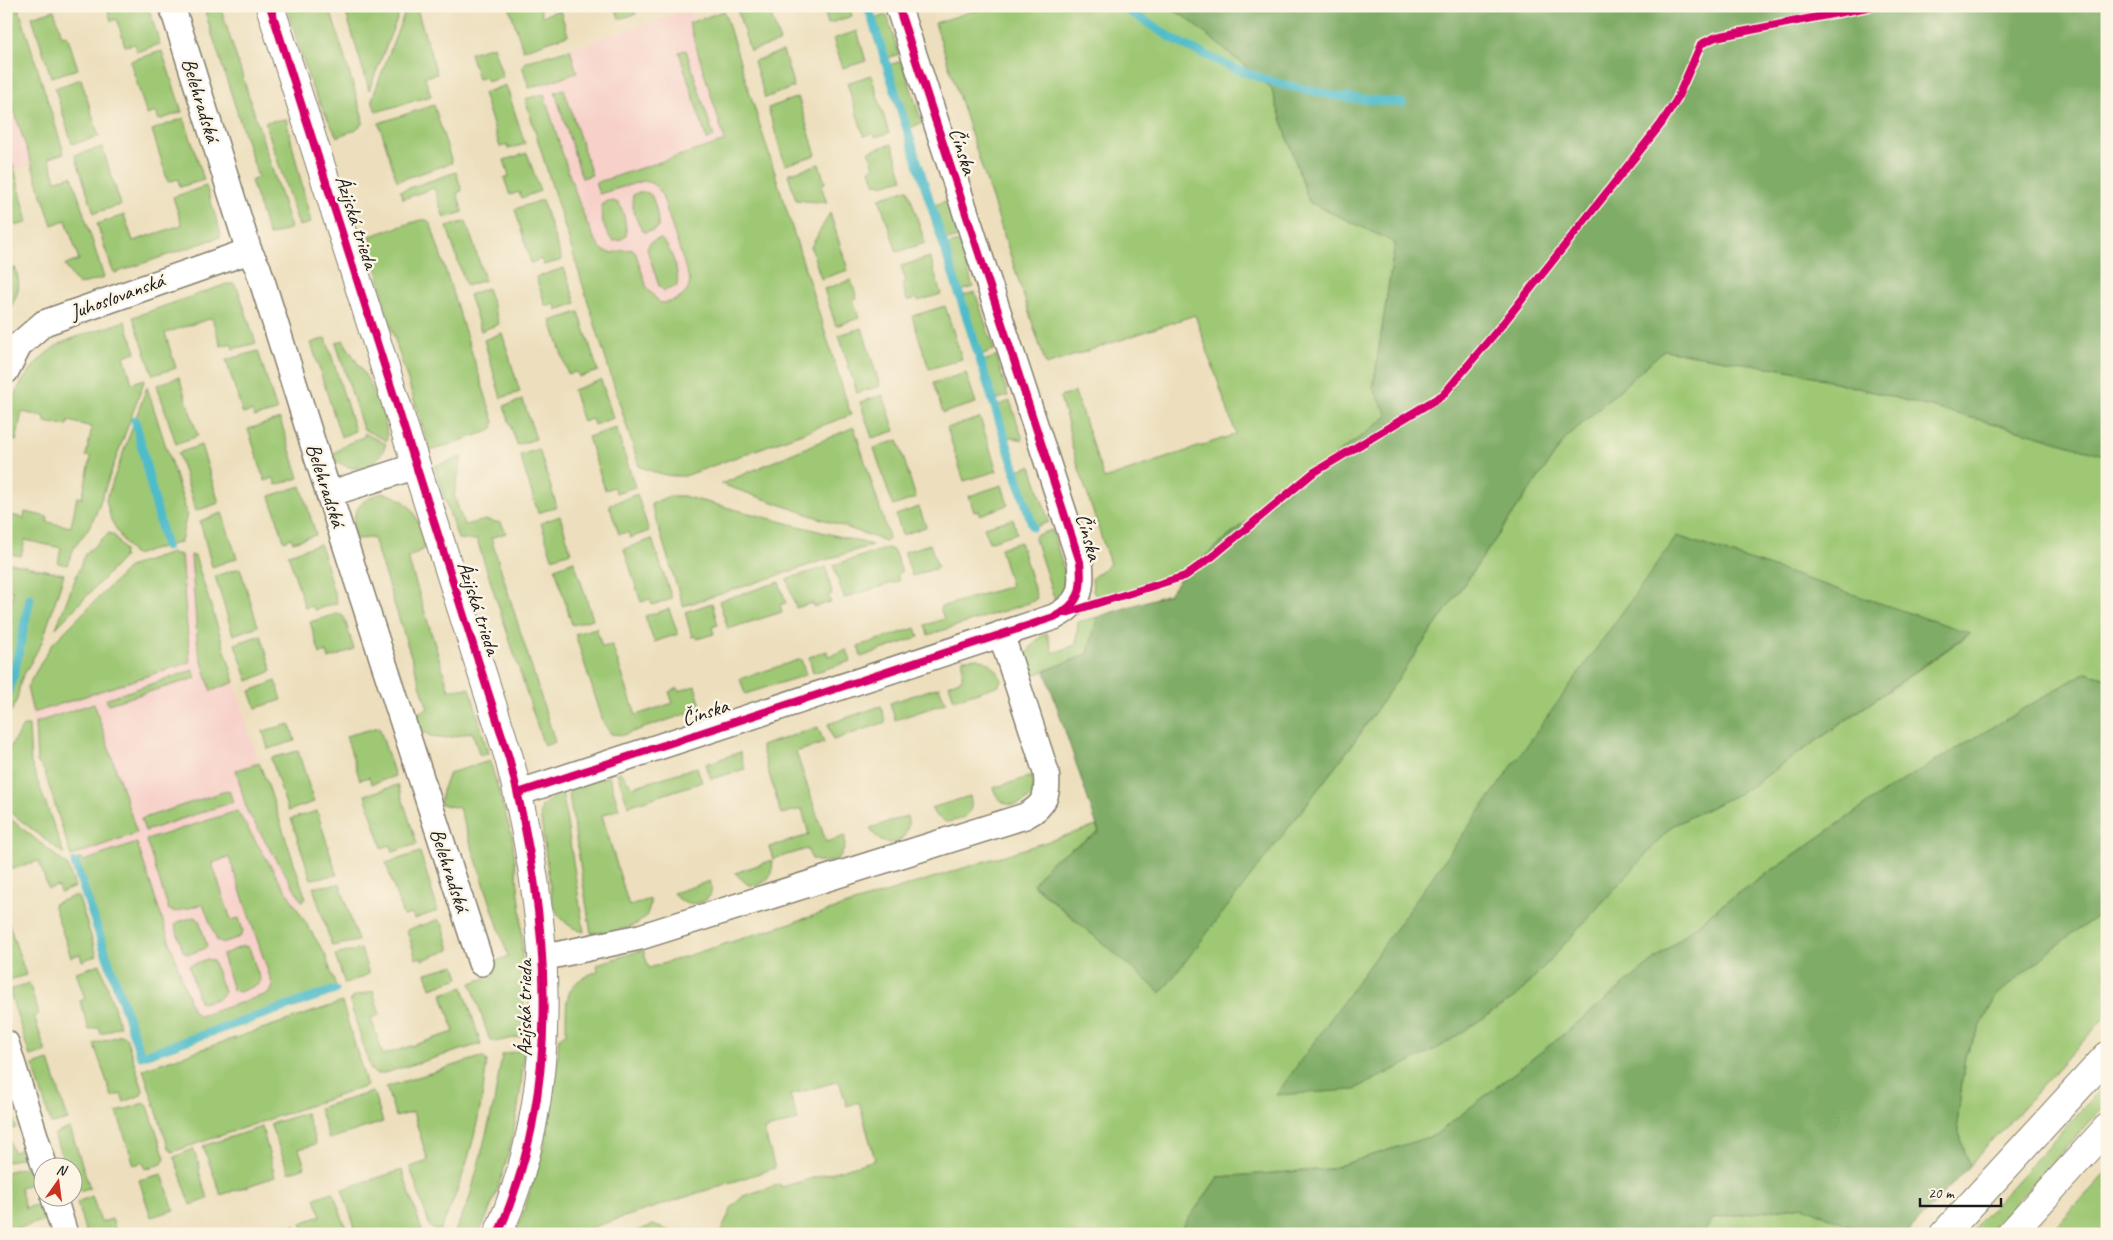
<svg xmlns="http://www.w3.org/2000/svg" width="2113" height="1240" font-family="Caveat,sans-serif">
<style>
.built{fill:#f7d1c9}
.green{fill:#9fc874;stroke:#5e7248;fill-rule:evenodd}
.forest{fill:#7fac66;stroke:#4e6441}
.lines{fill:none;stroke-linecap:round;stroke-linejoin:round}
.stream{stroke:#4fbcc9;stroke-width:9}
.street-casing{stroke:#847e6c;stroke-width:28}
.secondary-casing{stroke:#847e6c;stroke-width:30}
.highway-casing{stroke:#847e6c;stroke-width:30}
.street{stroke:#fff;stroke-width:25}
.secondary{stroke:#fff;stroke-width:28}
.highway{stroke:#fff;stroke-width:28}
.cycleway-casing{stroke:#fcf5e5;stroke-width:11}
.cycleway{stroke:#d6006c;stroke-width:8}
.labels{text-anchor:middle;dominant-baseline:central;stroke-width:5;stroke-linejoin:round;paint-order:stroke}
.street-label{font-size:21px;fill:#1c1c1c;stroke:#fcf5e5}
</style>
<rect width="100%" height="100%" fill="#fcf5e5"/>
<filter id="ink" filterUnits="userSpaceOnUse"><feTurbulence type="fractalNoise" baseFrequency=".02" numOctaves="2"/><feDisplacementMap in="SourceGraphic" scale="10" xChannelSelector="R" yChannelSelector="G"/><feConvolveMatrix kernelMatrix="1 2 1 2 8 2 1 2 1" color-interpolation-filters="sRGB"/></filter>
<filter id="wash" filterUnits="userSpaceOnUse"><feTurbulence type="fractalNoise" baseFrequency=".0096" numOctaves="4" result="noise"/><feDisplacementMap in="SourceGraphic" scale="20" xChannelSelector="R" yChannelSelector="G"/><feGaussianBlur stdDeviation="1.12" result="paint"/><feColorMatrix in="noise" values="0 0 0 0 0 0 0 0 0 0 0 0 0 0 0 0 0 1.4 0 .05"/><feComposite in="paint" operator="in"/></filter>
<g filter="url(#wash)">
<rect width="100%" height="100%" fill="#eddfbd"/>
<g class="built">
<path d="M6,6L31,164L6,172Z"/>
<path d="M689,10L693,22L708,16L820,406L662,457L541,85L577,73L570,49Z"/>
<path d="M178,555L195,556L250,734L306,899L292,908L328,991L146,1051L49,760L41,761L27,693Z"/>
</g>
<g class="green">
<path d="M6,6H18L64,153L49,158L56,180L72,176L104,278L78,285L66,267L65,265L79,260L66,220L52,225L6,87Z"/>
<path d="M107,6H148L160,44L137,52L135,44L125,46L117,19L111,21Z"/>
<path d="M203,6H220L291,228L269,236L251,181L258,177Z"/>
<path d="M286,6H329L362,115L363,123L355,130L337,137L312,88Z"/>
<path d="M344,6H402L369,90Z"/>
<path d="M407,6H416L437,74L425,77L431,96L376,112L372,99Z"/>
<path d="M509,6H539L542,16L560,10L568,35L523,50Z"/>
<path d="M615,6H633L636,14L619,19Z"/>
<path d="M736,6H768L780,42L750,51Z"/>
<path d="M823,6H849L852,16L828,24Z"/>
<path d="M866,6H884L885,9L868,14Z"/>
<path d="M982,6H1167L1188,19L1271,88L1309,202L1395,242L1373,388L1389,416L1242,525L1184,573L1107,598H1097L1093,591L1092,578L1110,564L1072,447L1068,424L1060,397L1075,392L1104,479L1236,434L1195,315L1046,365L935,23L973,11L974,12L982,9Z"/>
<path d="M54,10L62,36L67,35L78,69L51,77L32,17Z"/>
<path d="M724,11L851,415L685,476C667,477 655,473 639,466L525,99L544,94C553,121 585,236 602,249C613,259 624,245 635,251L647,288L660,303C675,302 687,298 690,282L662,195C657,187 653,182 643,181L599,194L595,183L725,141L689,23Z"/>
<path d="M887,15L899,54L883,60L870,20Z"/>
<path d="M857,31L866,61L843,68L833,39Z"/>
<path d="M493,46L503,77L487,82L485,77L478,79L470,53Z"/>
<path d="M570,49L577,73L529,88L522,65L525,62Z"/>
<path d="M686,50L714,137L707,140L679,52Z"/>
<path d="M162,51L182,112L159,120L156,112L147,115L130,61Z"/>
<path d="M783,51L794,87L765,98L754,61Z"/>
<path d="M902,61L922,123L905,130L885,66Z"/>
<path d="M871,75L889,133L875,137L873,133L864,136L847,83Z"/>
<path d="M81,79L99,137L72,144L55,88Z"/>
<path d="M506,85L525,144L508,149L507,145L500,147L483,93Z"/>
<path d="M564,89L592,175L582,178L555,92Z"/>
<path d="M798,97L816,155L785,165L768,108Z"/>
<path d="M434,105L452,163L397,181L379,123Z"/>
<path d="M184,118L204,180L180,187L178,179L168,182L152,130Z"/>
<path d="M286,119L311,223L299,226L265,122Z"/>
<path d="M892,144L903,179L882,185L881,183L875,185L870,169L874,167L869,151Z"/>
<path d="M102,147L121,205L94,213L75,155Z"/>
<path d="M527,153L540,191L521,198L519,192L510,195L504,178L509,176L504,160Z"/>
<path d="M13,164L28,222L16,226L8,203H6V166Z"/>
<path d="M819,164L825,183L821,185L827,203L796,200L788,174Z"/>
<path d="M456,172L462,191L457,193L463,212L444,218L434,188L403,199L400,191Z"/>
<path d="M206,186L220,231V237L115,273L112,269L97,224L124,215L133,241L182,225L173,197Z"/>
<path d="M908,189L925,243L897,252L879,198Z"/>
<path d="M639,192C643,192 648,192 651,195C655,201 659,221 658,228L652,231L644,232C637,224 630,206 633,195Z"/>
<path d="M542,200L562,260L543,265L541,259L531,263L515,209Z"/>
<path d="M608,201C612,201 616,201 619,204C624,210 627,230 626,236L620,240L613,241C605,233 599,215 602,204Z"/>
<path d="M946,201L958,237L940,242L929,207Z"/>
<path d="M830,213L848,270L821,279L811,247Z"/>
<path d="M420,220H427L431,225L494,422L493,428L489,431L430,451L386,311L370,236Z"/>
<path d="M466,221L485,280L466,286L447,227Z"/>
<path d="M661,239C671,247 680,274 677,286L664,291L659,286L647,249C649,242 653,240 661,239Z"/>
<path d="M959,242L973,287L957,292L942,247Z"/>
<path d="M930,257L941,294L918,301L917,298L907,301L902,283L906,282L901,266Z"/>
<path d="M15,268C22,286 18,293 10,309L6,311V271Z"/>
<path d="M564,268L576,303L557,310L555,304L546,307L536,277Z"/>
<path d="M851,280L857,298L853,299L859,318L836,326L824,289Z"/>
<path d="M227,284H234L238,289L256,343L233,349L231,343L221,346L212,318L165,333L176,368L153,375L133,317Z"/>
<path d="M487,288L499,324L481,331L469,295Z"/>
<path d="M975,292L994,350L977,356L958,297Z"/>
<path d="M945,306L962,359L929,369L912,316Z"/>
<path d="M579,312L598,371L579,377L577,372L568,374L551,321Z"/>
<path d="M125,321L136,352L124,356L132,383L145,379L95,516L88,529L74,548L67,565L58,563L61,548L25,540L21,556L6,553V514L24,518L25,512L48,517L47,522L71,527L77,497L82,498L91,457L86,456L92,427L69,421L67,426L45,422V417L22,412L16,441L11,440L6,455V411C19,384 38,353 66,341C85,333 106,328 125,321Z"/>
<path d="M862,328L880,386L857,393L839,335Z"/>
<path d="M502,333L520,392L501,398L484,340Z"/>
<path d="M326,338L355,431L341,437L311,343Z"/>
<path d="M343,340C361,370 388,404 387,441L363,429L336,343Z"/>
<path d="M1664,350L1793,371L2026,432L2107,456V678L2086,672L1887,790L1719,907L1564,1034L1435,1135L1329,1169L1218,1177L1178,1234H720L732,1207L743,1196L780,1184L782,1187L875,1160L859,1102L847,1106L839,1081L790,1095L798,1120L764,1130L775,1168L572,1234H516L539,1164L547,1133L557,1067L559,1037L566,1034C567,1001 561,984 598,971L597,964L643,950L649,968L1096,826L1099,832L1053,860L1033,885L1161,992L1349,749L1566,438ZM1677,536L1970,634L1746,790L1672,826L1518,995Z"/>
<path d="M258,351L277,411L254,417L252,411L243,414L226,360Z"/>
<path d="M996,356L1008,396L991,401L979,363Z"/>
<path d="M966,373L976,403L943,413L933,383Z"/>
<path d="M179,377L198,436L176,444L157,385Z"/>
<path d="M601,380L613,418L594,425L592,419L583,422L573,390Z"/>
<path d="M147,387L187,513L181,542L135,555L132,553L122,539L111,520L106,500Z"/>
<path d="M883,395L895,431L872,438L860,402Z"/>
<path d="M523,400L536,439L517,445L504,406Z"/>
<path d="M1010,401L1023,440L1002,435L993,407Z"/>
<path d="M980,418L997,471L964,481L947,428Z"/>
<path d="M280,419L299,478L276,485L274,478L265,481L248,429Z"/>
<path d="M854,427L888,534L889,539L885,541L721,484Z"/>
<path d="M616,428L635,487L616,493L614,487L605,490L588,437Z"/>
<path d="M364,433L386,444C375,473 352,475 330,456L347,444L365,436Z"/>
<path d="M898,440L916,498L893,506L874,448Z"/>
<path d="M201,445L219,503L196,511L178,453Z"/>
<path d="M539,449L557,507L538,513L520,455Z"/>
<path d="M462,457L454,495L464,525L486,520L501,523L506,533L491,538L555,742L544,746L477,540L458,539L434,466Z"/>
<path d="M1031,466L1049,522L1032,528L1013,471Z"/>
<path d="M1002,485L1008,505L980,515L979,511L974,512L969,496Z"/>
<path d="M301,486L316,535L293,542L291,538L284,541L270,496Z"/>
<path d="M383,493C418,501 416,519 425,548L408,558L449,690L470,688L488,753L480,756L472,732C444,740 427,745 411,715L428,709L373,538L355,539C350,514 357,499 383,493Z"/>
<path d="M637,494L649,531L630,538L628,532L619,534L609,505Z"/>
<path d="M669,496H683L872,545L683,606L651,504Z"/>
<path d="M919,507L926,527L902,535L896,515Z"/>
<path d="M222,513L237,558L212,567L200,521Z"/>
<path d="M560,516L571,552L552,558L541,523Z"/>
<path d="M1013,519L1017,533L989,542L984,527Z"/>
<path d="M1052,530L1064,570V589L1055,601L1034,536Z"/>
<path d="M109,533L114,535L124,550L123,558L56,628L85,554Z"/>
<path d="M652,539L672,599L652,605L650,599L641,602L624,549Z"/>
<path d="M1020,542L1037,598L1032,602L928,635L925,625L944,619L940,607L1011,586L1000,548Z"/>
<path d="M320,544L337,603L314,610L312,606L305,608L288,554Z"/>
<path d="M930,544L938,568L912,576L904,552Z"/>
<path d="M888,548L894,551L902,572L897,574L899,581L844,598L833,565Z"/>
<path d="M172,553L181,555L190,662L33,713L27,687L52,644L125,571L131,566Z"/>
<path d="M191,555L195,556L235,682L211,691L198,649Z"/>
<path d="M574,561L593,619L572,625L555,568Z"/>
<path d="M6,562L64,574L42,642L21,680L17,699L12,710L6,715V648L12,621L7,620L13,591L6,589Z"/>
<path d="M826,567L832,594L828,595L831,602L814,607L812,603L796,608L787,579Z"/>
<path d="M240,568L258,626L233,635L215,576Z"/>
<path d="M779,582L786,603L780,605L782,612L728,629L719,601Z"/>
<path d="M712,603L718,625L712,627L714,634L697,639L696,636L692,637L685,612Z"/>
<path d="M669,609L678,634L654,642L645,616Z"/>
<path d="M336,614H340L344,617L354,649L329,659L327,652L320,654L310,622Z"/>
<path d="M1097,617L1088,654L1034,675H1029C1019,658 1032,641 1047,633L1053,653L1076,645L1078,622Z"/>
<path d="M596,628L602,647L612,645L636,715L673,703L669,692L678,688L679,691L695,686L701,707L698,710L623,735L611,734L604,724L575,634Z"/>
<path d="M916,628L919,637L861,657L858,646Z"/>
<path d="M261,635L272,671L248,681L235,644Z"/>
<path d="M847,650L851,661L813,673L809,657L827,651L828,656Z"/>
<path d="M978,658C990,663 998,668 1001,680L999,685L954,700L949,684L962,679L963,659Z"/>
<path d="M801,659L806,675L745,694L740,679Z"/>
<path d="M193,670L196,678L108,704L106,699Z"/>
<path d="M276,681L282,700L256,708L250,691Z"/>
<path d="M939,687L946,703L895,720L890,703Z"/>
<path d="M94,703L137,833L71,856L44,770L37,762L35,723Z"/>
<path d="M881,706L886,722L833,740L828,724Z"/>
<path d="M290,724L295,741L268,749L263,731Z"/>
<path d="M23,726H29L31,763L64,854L6,809V754Z"/>
<path d="M379,727L395,776L372,784L369,777L360,780L346,736Z"/>
<path d="M818,727L824,743L796,752L826,842L845,836C847,858 832,868 812,859L807,849L773,859L769,847L809,835L802,809L781,814L761,746Z"/>
<path d="M298,751L314,802L288,811L271,758Z"/>
<path d="M740,752L745,769L711,779L706,764Z"/>
<path d="M490,761L512,836L521,911L525,1036L494,1042L489,1038L471,983L494,975L490,964L508,956L459,808L440,804L442,791L449,773Z"/>
<path d="M259,763L268,785L306,899L302,901L247,811L236,770Z"/>
<path d="M697,767L702,782L628,806L617,773L620,772L633,787Z"/>
<path d="M609,776L619,809L602,815L629,906L650,899C653,930 613,931 591,933L568,789Z"/>
<path d="M1032,776L1034,791C1024,810 1000,810 993,788Z"/>
<path d="M398,785L417,844L393,852L391,845L382,848L365,795Z"/>
<path d="M229,790L233,802L145,831L141,819Z"/>
<path d="M562,791L584,932C568,928 557,917 552,901L540,812L543,805Z"/>
<path d="M970,796C975,815 964,820 946,822L935,815L931,808Z"/>
<path d="M237,811L325,954L338,992L139,1059L72,861L82,858L83,861L137,843L193,1012L200,1016L270,993L273,986L229,857L212,863L231,920L239,918L243,931L240,937L222,943L217,941L203,904L176,912L169,910L146,840Z"/>
<path d="M317,811L337,875L311,879L291,819Z"/>
<path d="M6,815L67,865L75,887L60,893L58,886L48,889L39,861L6,871Z"/>
<path d="M907,816C912,833 898,850 880,840C876,837 873,832 870,828Z"/>
<path d="M420,852L438,911L414,919L412,914L403,916L386,863Z"/>
<path d="M772,860C775,875 763,890 747,884L735,873Z"/>
<path d="M710,881C719,905 686,911 673,893Z"/>
<path d="M340,884L358,941L332,946L313,887Z"/>
<path d="M74,896H77L79,899L97,955L82,961L80,954L71,957L53,904Z"/>
<path d="M2107,910V1015L1969,1166L1957,1125L1965,1056L1997,995L2072,933Z"/>
<path d="M6,915L26,975L6,981Z"/>
<path d="M194,917L199,920L207,946L204,949L189,954L183,951L175,925L178,922Z"/>
<path d="M438,920L443,925L450,950L422,960L421,957L416,959L407,930Z"/>
<path d="M243,946L248,947L250,950L260,980L259,984L239,992L233,990L222,955Z"/>
<path d="M361,949L369,974L345,984L335,955Z"/>
<path d="M207,959L213,961L224,992L220,998L202,1003L199,1001L189,966Z"/>
<path d="M100,964L120,1026L101,1034L99,1027L89,1030L80,1001L85,999L76,972Z"/>
<path d="M455,965L459,978L431,988L426,973Z"/>
<path d="M29,983L39,1014L34,1016L46,1052L30,1056L9,990Z"/>
<path d="M463,987L481,1044L381,1074H376L371,1070L350,1002L353,997L373,991L380,1015L371,1018L383,1055L454,1032L442,994Z"/>
<path d="M342,1002L367,1086L172,1152L168,1146L143,1069Z"/>
<path d="M121,1035L126,1037L143,1090L141,1095L124,1102L121,1094L112,1097L94,1044Z"/>
<path d="M524,1049C520,1116 508,1172 479,1234H456V1229L469,1200L478,1166L494,1103L502,1055Z"/>
<path d="M481,1057L487,1060C481,1118 467,1174 442,1226L440,1230H434L430,1227L410,1167L428,1161L413,1112L396,1117L386,1087Z"/>
<path d="M49,1060L68,1120L53,1124H51L33,1065Z"/>
<path d="M2107,1082V1103L1987,1234H1968Z"/>
<path d="M372,1092L374,1094L383,1122L329,1139L319,1108Z"/>
<path d="M6,1098L16,1128L6,1131L13,1152L23,1149L25,1157L6,1162Z"/>
<path d="M144,1103L148,1106L165,1158L162,1164L145,1169L143,1162L134,1165L117,1112Z"/>
<path d="M306,1113L316,1144L299,1149L305,1167L289,1173L270,1124Z"/>
<path d="M262,1127L275,1177L221,1195L203,1146Z"/>
<path d="M70,1128L90,1188L74,1192L73,1189L72,1168L65,1167L54,1134Z"/>
<path d="M193,1149L200,1167L199,1171L208,1199L191,1205L174,1157Z"/>
<path d="M29,1166L34,1183L20,1187L25,1208L40,1204L46,1220L6,1232V1172Z"/>
<path d="M402,1170L422,1231L412,1234H357L342,1189Z"/>
<path d="M2107,1172V1234H2049Z"/>
<path d="M162,1174L174,1210L151,1217L139,1180Z"/>
<path d="M333,1192L348,1234H305L301,1223L321,1216L315,1198Z"/>
<path d="M92,1196L101,1222L112,1219L117,1234H86L77,1202Z"/>
<path d="M1804,1206L1868,1234H1703L1713,1218Z"/>
<path d="M295,1225L297,1234H267Z"/>
<path d="M653,1225L678,1234H628Z"/>
</g>
<g class="forest">
<path d="M1167,6H2107V456L2026,432L1793,371L1664,350L1566,438L1349,749L1161,993L1033,884L1053,860L1099,832L1045,671L1088,654L1097,617L1169,594L1180,579L1242,525L1388,416L1373,388L1395,243L1309,202L1271,88L1188,19Z"/>
<path d="M1677,536L1970,633L1746,790L1672,826L1518,995L1440,1047L1353,1090L1276,1095Z"/>
<path d="M2086,672L2107,678V910L2072,933L1997,995L1965,1056L1957,1125L1969,1166L1907,1234H1868L1804,1206L1713,1218L1703,1234H1178L1218,1177L1329,1169L1435,1135L1564,1034L1719,907L1887,790Z"/>
</g>
<g class="lines">
<g class="stream">
<path d="M868,6L1033,527"/>
<path d="M1121,6L1178,42L1235,69L1280,84L1341,97L1402,103"/>
<path d="M135,420L166,547"/>
<path d="M6,697L14,674L30,598"/>
<path d="M75,863L141,1056L335,990"/>
</g>
</g>
</g>
<g filter="url(#ink)">
<g class="lines">
<defs>
<g id="street">
<path d="M172,6L249,251L258,268L318,460L481,963"/>
<path d="M6,371L20,344L44,323L249,251"/>
<path d="M329,494L416,466"/>
<path d="M518,793L1054,617C1080,604 1083,590 1080,562L898,6"/>
<path d="M542,958L640,937L1025,816C1045,806 1049,794 1046,772L1001,634"/>
<path d="M6,1043L45,1168"/>
<path d="M54,1198L65,1234"/>
</g>
<path id="secondary" d="M270,6L509,758C549,913 565,1084 498,1234"/>
<g id="highway">
<path d="M1944,1234L2107,1056"/>
<path d="M2011,1234L2107,1128"/>
</g>
</defs>
<use href="#street" class="street-casing"/>
<use href="#secondary" class="secondary-casing"/>
<use href="#highway" class="highway-casing"/>
<use href="#street" class="street"/>
<use href="#secondary" class="secondary"/>
<use href="#highway" class="highway"/>
<defs>
<g id="cycleway">
<path d="M270,6L509,758C549,913 565,1084 498,1234"/>
<path d="M1066,613L1185,576L1213,556L1313,473L1443,395L1501,326L1661,124L1676,101L1701,44L1716,37L1873,6"/>
<path d="M518,793L1054,617C1080,604 1083,590 1080,562L898,6"/>
</g>
</defs>
<use href="#cycleway" class="cycleway-casing"/>
<use href="#cycleway" class="cycleway"/>
</g>
</g>
<g class="labels">
<g class="street-label">
<text transform="translate(201 100) rotate(73)">Belehradská</text>
<text transform="translate(963 151) rotate(72)">Čínska</text>
<text transform="translate(357 222) rotate(72)">Ázijská trieda</text>
<text transform="translate(117 296) rotate(-20)">Juhoslovanská</text>
<text transform="translate(326 485) rotate(72)">Belehradská</text>
<text transform="translate(1089 537) rotate(74)">Čínska</text>
<text transform="translate(479 608) rotate(72)">Ázijská trieda</text>
<text transform="translate(705 712) rotate(-18)">Čínska</text>
<text transform="translate(450 870) rotate(72)">Belehradská</text>
<text transform="translate(524 1008) rotate(-90)">Ázijská trieda</text>
</g>
</g>
<rect width="2113" height="1240" fill="none" stroke="#fcf5e5" stroke-width="25"/>
<g transform="translate(58 1182) rotate(14)"><circle r="24" fill="#fcf5e5" stroke="#a29e95"/>
<path d="M0-4L9 19L0 12L-9 19Z" fill="#c8321e"/>
<text y="-8" font-size="14" font-weight="bold" text-anchor="middle" fill="#1c1c1c">N</text>
</g>
<path d="M1920 1198v8h81v-8" fill="none" stroke="#1c1c1c" stroke-width="2.5"/>
<text x="1928" y="1198" font-size="15" fill="#1c1c1c" stroke="#fcf5e5" stroke-width="4" paint-order="stroke">20 m</text>
</svg>
